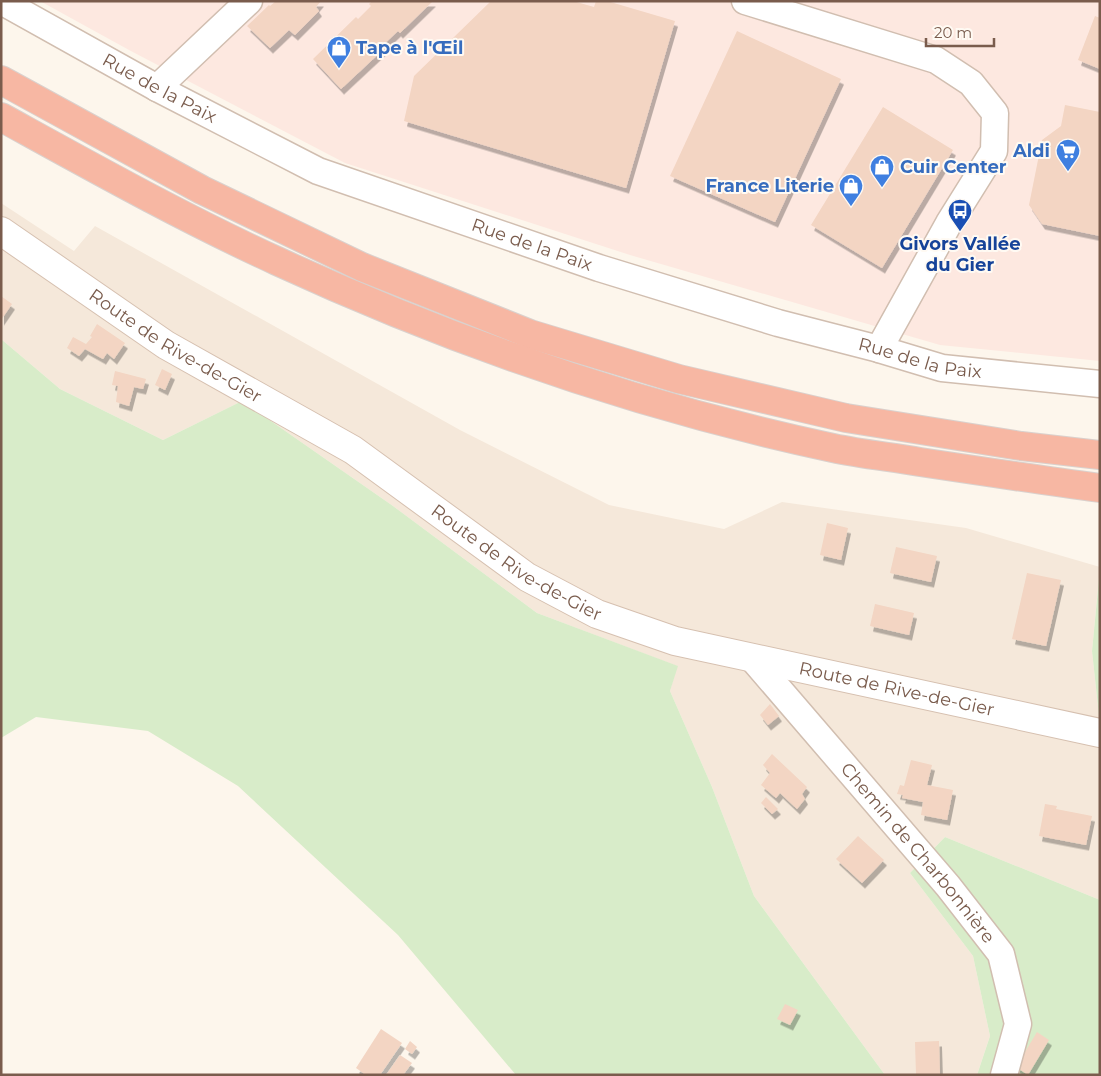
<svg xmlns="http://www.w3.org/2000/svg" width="1101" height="1076" font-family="Montserrat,sans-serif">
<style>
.residential{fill:#f5e8da}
.commercial{fill:#fde8e0}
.green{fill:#d8ecc9}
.building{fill:#f3d5c3;filter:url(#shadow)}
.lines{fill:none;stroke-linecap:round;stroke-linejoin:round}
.street-casing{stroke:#d1beb0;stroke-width:29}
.secondary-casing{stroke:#d6c0b0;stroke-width:30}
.highway-casing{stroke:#dad1cd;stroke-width:30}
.street{stroke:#fff;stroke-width:26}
.secondary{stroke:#fff;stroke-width:28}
.highway{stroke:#f7b7a3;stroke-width:28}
.labels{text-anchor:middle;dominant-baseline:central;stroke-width:4;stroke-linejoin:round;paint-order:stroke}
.shop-label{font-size:18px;font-weight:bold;fill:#366cbe;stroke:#fffaf3;text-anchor:start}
.street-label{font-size:18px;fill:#7a5c4d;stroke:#fffaf3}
.transit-label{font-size:18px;font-weight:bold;fill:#164399;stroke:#fffaf3}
</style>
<defs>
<filter id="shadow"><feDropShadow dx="3" dy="5.5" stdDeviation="0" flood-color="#0004"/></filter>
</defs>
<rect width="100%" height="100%" fill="#fdf6ec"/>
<path class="residential" d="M1,203L74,251L95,226L460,430L609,505L724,529L782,502L966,528L1100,567L1092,651L1100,725V900L945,837L910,873L973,956L990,1036L977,1075H885L754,896L712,787L670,691L677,666L537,613L393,506L242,401L163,440L60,389L1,339Z"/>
<path class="commercial" d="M40,1H1100V361L940,345L630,255L345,163L129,50Z"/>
<g class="green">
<path d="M1,339L60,389L163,440L242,401L393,506L537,613L678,666L670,691L712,787L754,896L885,1075H516L398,935L238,786L148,731L36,717L1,738Z"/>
<path d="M1100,568V725L1092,651Z"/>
<path d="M945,837L1100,900V1075H977L990,1036L973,956L910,873Z"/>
</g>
<g class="building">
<path d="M276,1H321L316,7L319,11L295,35L289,30L270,48L247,26L269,5L270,6Z"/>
<path d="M372,1H433L400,33L398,31L383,45L385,48L341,89L313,59L356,17L358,19L371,6L369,4Z"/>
<path d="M491,1H573L594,7L596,1H607L675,21L626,188L404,121L414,76Z"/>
<path d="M1095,16L1100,18V69L1078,60Z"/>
<path d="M737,31L841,79L775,222L670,176Z"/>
<path d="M1065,105L1100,112V236L1042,224L1029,205L1042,140L1061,126Z"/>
<path d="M883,107L953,150L882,268L811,225Z"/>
<path d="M1,296L12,304L1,320Z"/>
<path d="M97,324L125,343L114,359L107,353L103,359L85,349L79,356L67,348L73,337L86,344L92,337L90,336Z"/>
<path d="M162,369L172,374L165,390L155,385Z"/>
<path d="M115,371L146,379L143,389L134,387L129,406L116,402L118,386L112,385Z"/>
<path d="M827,523L848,528L841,560L820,555Z"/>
<path d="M896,547L937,556L931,582L890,573Z"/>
<path d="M1027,573L1061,580L1046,646L1012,639Z"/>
<path d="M875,604L914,613L909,635L870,626Z"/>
<path d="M770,704L779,716L768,725L760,715Z"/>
<path d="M772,754L807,787L802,794L805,799L797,809L780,793L776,798L761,785L770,773L763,765Z"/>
<path d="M911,760L932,765L927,785L953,790L947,820L921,815L923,802L902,798L903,795L897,794L900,785L904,786Z"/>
<path d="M766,797L778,809L772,814L761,803Z"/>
<path d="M1045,804L1057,806L1056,809L1092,816L1086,845L1039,836Z"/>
<path d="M858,836L884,860L862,883L836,859Z"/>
<path d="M785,1004L798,1010L790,1025L777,1019Z"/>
<path d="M381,1029L402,1043L380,1075H366L356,1068Z"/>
<path d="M1037,1032L1049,1040L1028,1075L1016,1067Z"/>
<path d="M410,1041L417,1047L412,1054L405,1049Z"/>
<path d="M939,1041L940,1075H916L915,1042Z"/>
<path d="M400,1055L412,1063L403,1075H386Z"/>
</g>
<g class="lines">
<defs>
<g id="street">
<path id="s1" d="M1,1L157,88L318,171L599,268L778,323L879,349L942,368L1100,384"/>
<path d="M745,1L936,60L971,83L995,113L994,151L949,223L879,349"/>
<path d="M157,88L249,1"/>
<path id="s2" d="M752,658L948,886L1001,954L1018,1024L1004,1075"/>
</g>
<g id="secondary">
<path id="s3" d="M1,231L166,345L353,450L527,577L597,614L675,641L1100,733"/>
</g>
<g id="highway">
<path d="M1,80L202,190L362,267L530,334L679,379L846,418L1021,446L1100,455"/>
<path d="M1,117C92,167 183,218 277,261C455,343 641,407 833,448C861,454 891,457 920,462C980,471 1040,480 1100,488"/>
</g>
</defs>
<use href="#street" class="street-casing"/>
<use href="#secondary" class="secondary-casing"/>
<use href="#highway" class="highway-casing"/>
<use href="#street" class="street"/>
<use href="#secondary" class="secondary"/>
<use href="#highway" class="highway"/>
</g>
<defs>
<symbol id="shop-pin" viewBox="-11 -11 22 30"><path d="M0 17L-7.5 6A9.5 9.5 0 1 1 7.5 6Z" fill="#3f7fe0" stroke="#fffaf3"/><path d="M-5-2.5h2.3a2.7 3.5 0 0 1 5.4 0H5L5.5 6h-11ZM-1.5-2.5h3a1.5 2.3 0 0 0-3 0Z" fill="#fff"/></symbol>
<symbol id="supermarket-pin" viewBox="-11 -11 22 30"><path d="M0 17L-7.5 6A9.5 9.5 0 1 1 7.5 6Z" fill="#3f7fe0" stroke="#fffaf3"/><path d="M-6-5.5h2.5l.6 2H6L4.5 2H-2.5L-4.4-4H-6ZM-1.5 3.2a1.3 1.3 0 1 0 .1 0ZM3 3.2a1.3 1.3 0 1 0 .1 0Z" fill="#fff"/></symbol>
<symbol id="bus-pin" viewBox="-11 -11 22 30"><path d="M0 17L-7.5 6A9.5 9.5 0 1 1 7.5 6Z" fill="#1a4fb4" stroke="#fffaf3"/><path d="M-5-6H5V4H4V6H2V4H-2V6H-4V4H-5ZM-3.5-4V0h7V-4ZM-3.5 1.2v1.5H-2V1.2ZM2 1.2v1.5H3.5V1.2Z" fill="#fff"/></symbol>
</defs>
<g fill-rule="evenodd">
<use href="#shop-pin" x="325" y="34" width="28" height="38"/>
<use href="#supermarket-pin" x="1054" y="137" width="28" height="38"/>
<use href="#shop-pin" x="868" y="153" width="28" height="38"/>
<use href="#shop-pin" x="837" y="172" width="28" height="38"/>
<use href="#bus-pin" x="946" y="197" width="28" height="38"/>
</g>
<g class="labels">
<g class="shop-label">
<text x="356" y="48">Tape à l'Œil</text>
<text x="1050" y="151" text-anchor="end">Aldi</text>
<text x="900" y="167">Cuir Center</text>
<text x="834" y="186" text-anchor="end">France Literie</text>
</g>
<g class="street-label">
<text stroke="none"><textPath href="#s1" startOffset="181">Rue de la Paix</textPath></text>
<text stroke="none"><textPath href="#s1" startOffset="586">Rue de la Paix</textPath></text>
<text stroke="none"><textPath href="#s3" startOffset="209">Route de Rive-de-Gier</textPath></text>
<text stroke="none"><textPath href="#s1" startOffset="991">Rue de la Paix</textPath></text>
<text stroke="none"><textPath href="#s3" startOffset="614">Route de Rive-de-Gier</textPath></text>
<text stroke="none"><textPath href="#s3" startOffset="1019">Route de Rive-de-Gier</textPath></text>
<text stroke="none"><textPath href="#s2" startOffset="256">Chemin de Charbonnière</textPath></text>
</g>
<g class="transit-label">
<text x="960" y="244">Givors Vallée<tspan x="960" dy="21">du Gier</tspan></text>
</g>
</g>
<rect width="1101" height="1076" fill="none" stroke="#7a5c4d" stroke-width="5"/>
<path d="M926 38v8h68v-8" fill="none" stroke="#7a5c4d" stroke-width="2.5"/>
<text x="934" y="38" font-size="15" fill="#7a5c4d" stroke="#fffaf3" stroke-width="4" paint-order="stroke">20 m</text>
</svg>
